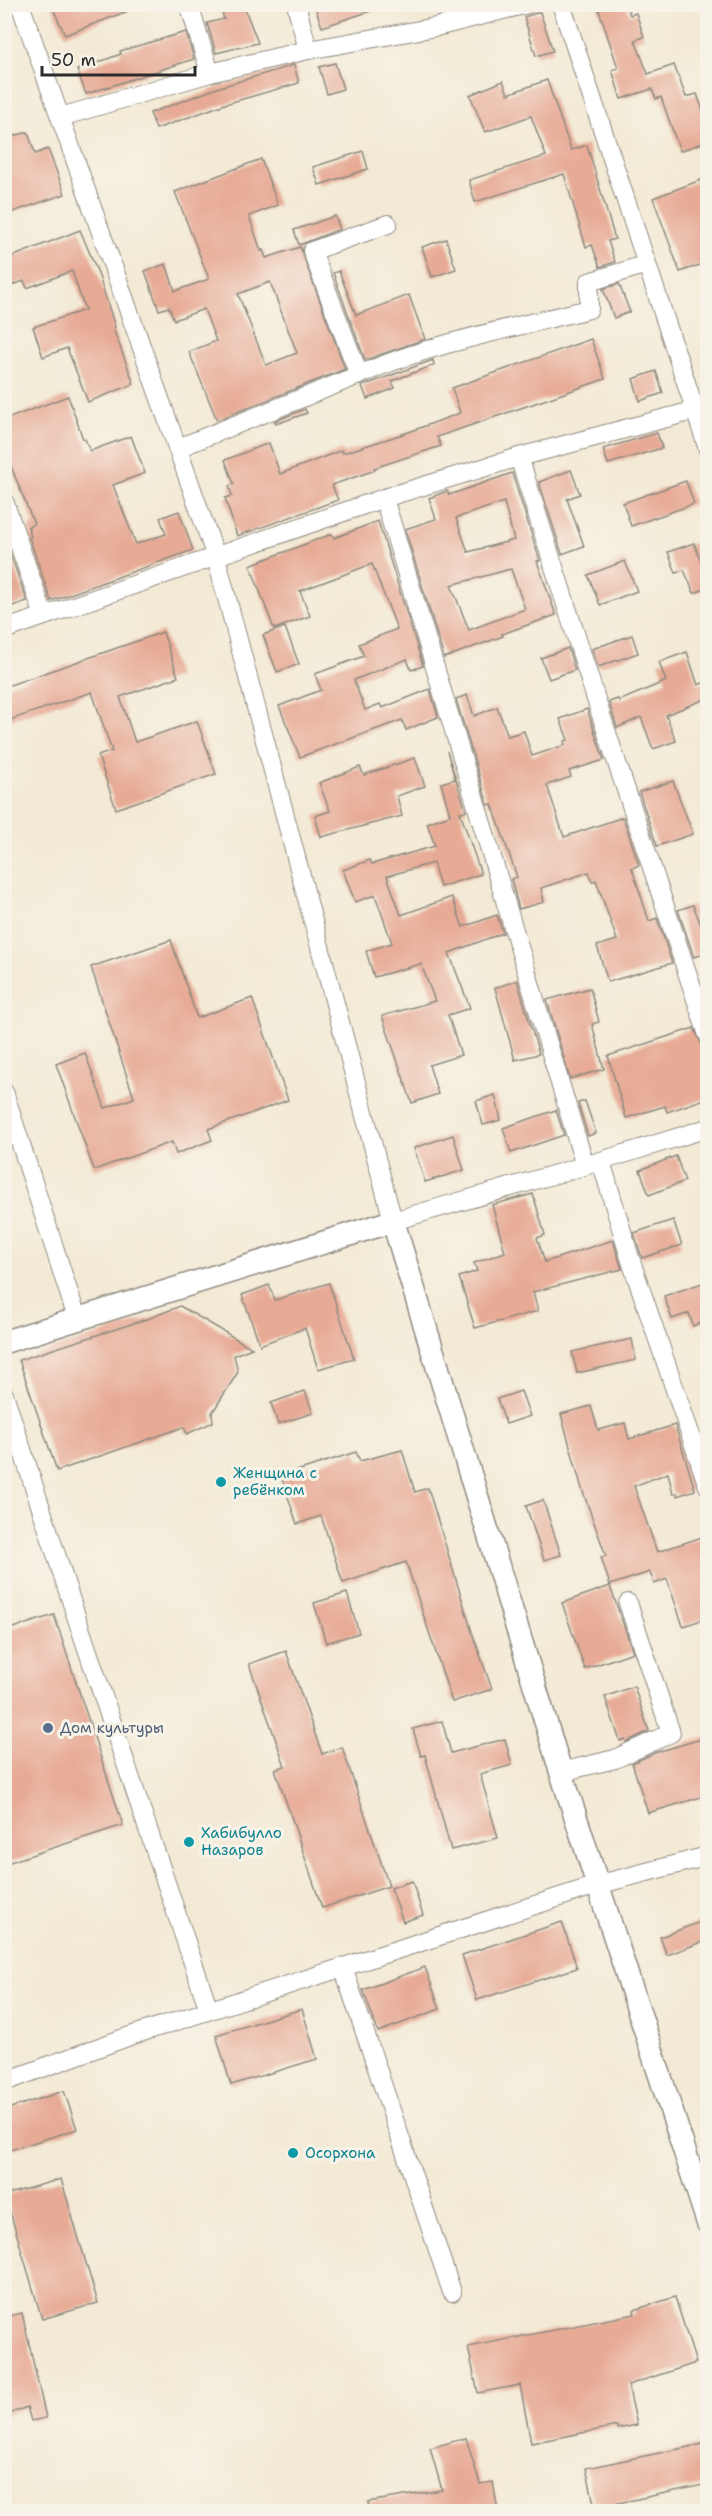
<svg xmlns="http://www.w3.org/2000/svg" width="712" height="2516" font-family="'Shantell Sans',sans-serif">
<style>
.building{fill:#e7aa95;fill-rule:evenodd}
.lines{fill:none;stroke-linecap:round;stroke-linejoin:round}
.minor-casing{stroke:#8f8a80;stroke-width:20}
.tertiary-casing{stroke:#8f8a80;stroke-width:25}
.minor{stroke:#fff;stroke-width:18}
.tertiary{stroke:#fff;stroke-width:22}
.culture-dot{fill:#0f9aa8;stroke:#f7f3e8;stroke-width:2}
.service-dot{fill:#5c6f8a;stroke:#f7f3e8;stroke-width:2}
.labels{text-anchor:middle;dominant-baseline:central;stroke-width:6;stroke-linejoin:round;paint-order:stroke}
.culture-label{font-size:15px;fill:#0d838f;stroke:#f7f3e8;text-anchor:start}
.service-label{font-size:15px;fill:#4e5e75;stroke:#f7f3e8;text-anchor:start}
</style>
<rect width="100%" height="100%" fill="#f7f3e8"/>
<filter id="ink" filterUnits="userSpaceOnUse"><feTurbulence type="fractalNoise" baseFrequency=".0167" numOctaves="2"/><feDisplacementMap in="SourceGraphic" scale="12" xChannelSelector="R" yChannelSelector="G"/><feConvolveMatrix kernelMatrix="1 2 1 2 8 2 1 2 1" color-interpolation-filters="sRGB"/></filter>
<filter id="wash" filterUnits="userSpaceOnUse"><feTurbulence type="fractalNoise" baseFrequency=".008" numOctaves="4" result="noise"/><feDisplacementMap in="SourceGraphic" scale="24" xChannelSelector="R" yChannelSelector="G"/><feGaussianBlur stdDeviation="1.35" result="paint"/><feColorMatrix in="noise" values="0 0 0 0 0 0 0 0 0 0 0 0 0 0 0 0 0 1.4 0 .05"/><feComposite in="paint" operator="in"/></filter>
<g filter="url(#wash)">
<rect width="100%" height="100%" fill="#f3ead5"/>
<g id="blocks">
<g class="building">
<path d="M51,4H141V6L65,35Z"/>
<path d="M219,4H243L258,43L216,53L207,23L224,19Z"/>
<path d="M314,4H380V8L322,27Z"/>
<path d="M597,4H626L630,15L636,13L644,37L635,40L648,74L674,65L686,97L697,94L708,125V141L680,151L661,97L656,99L652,89L621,99L612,70L618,68Z"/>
<path d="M540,12L553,51L536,56L524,17Z"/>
<path d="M186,32L194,59L86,94L77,70L121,54L120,51Z"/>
<path d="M335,63L343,89L327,94L319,67Z"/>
<path d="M294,65L299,83L225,104L156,129L150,113L220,87Z"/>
<path d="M547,80L571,150L587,145L615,239L608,241L615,262L600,267L592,245L586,247L564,174L475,202L469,180L546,156L531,116L485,132L470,95L503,81L508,94Z"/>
<path d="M28,132L35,154L48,149L65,194L4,215V139Z"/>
<path d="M363,151L368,169L319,185L313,167Z"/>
<path d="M261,159L278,205L249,216L261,251L263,250L266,258L300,247L345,369L217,420L189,352L216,341L204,309L174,320L169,307L159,310L145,271L166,264L175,291L209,279L175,192ZM270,282L297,353L266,365L238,294Z"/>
<path d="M701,180L708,199V262L680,272L653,198Z"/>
<path d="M335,216L340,229L299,245L294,230Z"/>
<path d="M80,230L98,273L115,327L113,328L134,384L88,402L67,348L43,357L33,327L85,310L72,271L27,288L24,281L4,288V260Z"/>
<path d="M446,239L456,269L432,277L422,247Z"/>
<path d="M339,271L356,315L409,295L425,339L365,360L333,273Z"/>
<path d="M619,284L630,312L614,318L603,289Z"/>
<path d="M591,339L605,379L437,437L441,446L374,468L375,470L332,485L338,500L237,536L225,498L232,496L229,486L234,484L225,460L269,443L280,474L342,450L343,453L406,433L460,413L452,388Z"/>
<path d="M433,360L434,365L392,381L395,388L367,399L362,386Z"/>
<path d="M656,371L663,393L640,401L633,379Z"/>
<path d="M68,396L83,439H85L90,451L131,436L145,473L113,485L136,544L166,534L160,518L179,511L193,550L51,601L29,537L31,536L28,527L34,524L4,449V420Z"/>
<path d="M305,409L307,413L276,424L275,421Z"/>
<path d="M657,433L662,448L608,464L603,449Z"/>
<path d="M571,470L580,494L567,499L584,546L562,554L539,482Z"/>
<path d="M512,473L540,561H537L556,615L502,634L503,636L444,658L405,529L436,519L429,498L447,491L449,495ZM504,502L514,540L468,552L456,518ZM511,569L525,609L469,630L451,585Z"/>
<path d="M686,481L694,504L631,526L623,503Z"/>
<path d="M378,521L423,666L411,670L407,659L354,680L365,710L380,704L382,708L430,689L438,717L406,730L402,720L300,757L279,706L321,690L315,674L364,656L359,644L397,629L372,564L300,591L310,616L274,629L250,565L332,534L334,538Z"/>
<path d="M694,543L708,581V588L694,593L684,570L676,573L668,552Z"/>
<path d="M7,545L27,601L4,609V587L10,585L4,568V546Z"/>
<path d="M625,561L637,591L600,605L588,575Z"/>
<path d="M285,627L299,664L277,672L263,635Z"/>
<path d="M163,632L178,677L120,697L135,742L197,721L216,774L116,809L98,756L112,751L92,692L4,722V687Z"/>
<path d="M632,635L638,653L598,667L592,649Z"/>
<path d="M568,648L575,670L549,679L541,658Z"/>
<path d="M687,652L698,685L708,681V698L666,715L676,741L653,749L641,717L617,728L609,702L618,699L619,701L666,681L659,662Z"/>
<path d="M467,695L474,716L497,707L508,736L524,731L532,756L565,745L564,741L568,740L560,719L587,709L604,760L569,771L571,777L547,785L564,837L623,817L639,865L632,868L649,921L657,918L672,963L608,982L597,946L617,940L596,880L592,882L589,872L541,888L544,902L519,909L511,879L517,877L492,804L488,805L456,699Z"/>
<path d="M447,751L466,811L460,812L481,874L440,887L433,863L387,876L401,915L452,897L463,927L497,915L503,933L449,953L470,1008L448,1015L461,1055L429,1065L438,1094L412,1103L382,1016L435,1001L421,964L374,977L366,951L392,943L375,895L355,902L343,870L370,860L372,864L435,846L427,823L450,815L441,783L455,779Z"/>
<path d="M415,758L425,786L397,796L402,816L321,837L315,816L330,811L319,783L360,767L364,775Z"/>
<path d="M673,781L693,834L657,846L639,792Z"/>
<path d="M693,905L703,930L708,928V953L694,957L678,910Z"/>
<path d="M171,940L197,1018L252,998L288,1100L208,1129L212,1140L176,1154L172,1142L94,1170L56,1064L85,1053L105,1108L134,1098L91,967Z"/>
<path d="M517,980L539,1054L515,1060L495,988Z"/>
<path d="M590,988L599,1022L592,1024L604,1069L570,1079L547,1000Z"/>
<path d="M694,1028L708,1058V1098L667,1112L665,1106L626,1118L608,1056Z"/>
<path d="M495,1095L501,1120L483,1125L476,1101Z"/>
<path d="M585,1101L596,1133L588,1136L578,1103Z"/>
<path d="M556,1110L564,1135L511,1153L503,1128Z"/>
<path d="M453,1135L464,1170L425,1182L414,1148Z"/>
<path d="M676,1156L685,1181L649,1195L640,1170Z"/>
<path d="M533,1194L545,1235L537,1238L545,1262L613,1240L622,1269L533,1292L538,1311L475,1328L459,1277L477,1271L474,1263L505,1252L492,1205Z"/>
<path d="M673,1220L682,1245L642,1258L634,1233Z"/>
<path d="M708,1281V1297L703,1299L708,1312V1320L693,1326L689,1313L672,1319L664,1296Z"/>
<path d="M329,1283L354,1359L318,1369L305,1328L260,1345L242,1295L269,1285L275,1300Z"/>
<path d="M180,1306L252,1348L234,1355L238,1372L212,1413L213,1422L187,1434L184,1427L57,1471L19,1360L150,1318Z"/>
<path d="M632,1339L636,1360L577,1373L572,1352Z"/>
<path d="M305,1391L313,1413L278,1424L271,1403Z"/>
<path d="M521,1391L530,1416L506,1424L497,1399Z"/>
<path d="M591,1406L598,1430L625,1423L629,1439L675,1425L695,1490L677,1496V1493L673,1494L668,1473L634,1486L657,1552L708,1535V1618L683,1626L667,1579L654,1584L650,1572L610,1585L601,1557L606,1556L582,1489L561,1414Z"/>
<path d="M402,1450L415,1492L428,1488L472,1632L492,1689L452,1702L406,1562L343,1583L321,1516L297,1524L281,1476L356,1452L360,1461Z"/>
<path d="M543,1500L561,1555L544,1560L526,1506Z"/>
<path d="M610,1586L633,1652L585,1669L562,1603Z"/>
<path d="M347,1593L359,1633L326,1643L314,1603Z"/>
<path d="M54,1615L123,1825L4,1864V1631Z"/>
<path d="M286,1651L322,1754L342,1747L389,1886L322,1908L275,1769L285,1766L249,1664Z"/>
<path d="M634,1686L649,1731L626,1742L625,1739L620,1741L605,1697Z"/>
<path d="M442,1721L451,1753L505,1739L512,1765L480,1774L498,1838L451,1850L425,1755L421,1756L413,1729Z"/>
<path d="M708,1737V1795L648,1813L632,1763L657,1752Z"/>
<path d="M412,1881L423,1915L403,1922L391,1888Z"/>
<path d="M708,1919V1940L667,1955L660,1937Z"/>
<path d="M562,1922L577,1968L477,2000L462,1955Z"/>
<path d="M425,1967L440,2009L378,2032L363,1990Z"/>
<path d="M302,2009L317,2059L231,2085L216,2035Z"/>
<path d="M64,2091L77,2129L4,2152V2110Z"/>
<path d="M61,2179L98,2303L42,2319L5,2195Z"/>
<path d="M675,2297L696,2363L628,2385L637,2425L618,2429L617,2426L531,2443L520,2385L478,2393L468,2347L635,2314L634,2310Z"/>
<path d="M22,2313L46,2418L31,2421L27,2407L4,2416V2317Z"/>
<path d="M466,2438L480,2484L493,2482L498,2511H369L368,2502L442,2490L430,2448Z"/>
<path d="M708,2443V2484L595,2508L586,2468Z"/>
</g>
</g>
</g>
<g filter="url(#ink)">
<use href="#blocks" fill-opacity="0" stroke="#8f8a80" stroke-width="1.5"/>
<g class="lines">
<defs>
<g id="minor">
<path d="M20,4L216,557L393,1221L601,1161L708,1128"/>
<path d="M189,4L210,73"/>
<path d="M296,4L308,50"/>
<path d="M561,4L708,449"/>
<path d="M61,117L210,73L308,50L436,27L527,4"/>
<path d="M388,224L312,251L359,375C432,343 512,328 589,309V282L647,264"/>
<path d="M178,448L359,375"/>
<path d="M519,457L603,721L708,1035"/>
<path d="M384,498L585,1166"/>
<path d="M4,501L44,616"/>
<path d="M4,630L384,498L519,457L708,407"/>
<path d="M4,1092L77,1318"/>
<path d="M601,1161L630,1258L708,1486"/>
<path d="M4,1394L77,1619L209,2010"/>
<path d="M561,1772L615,1759L671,1733L628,1603"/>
<path d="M343,1967L452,2292"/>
<path d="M4,2082L127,2037L597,1885L708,1856"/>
</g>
<path id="tertiary" d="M4,1342L393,1221L561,1772L708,2223"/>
</defs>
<use href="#minor" class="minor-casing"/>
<use href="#tertiary" class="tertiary-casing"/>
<use href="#minor" class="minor"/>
<use href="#tertiary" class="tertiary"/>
</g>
</g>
<g class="culture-dot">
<circle cx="221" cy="1482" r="6"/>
<circle cx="189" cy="1842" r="6"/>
<circle cx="293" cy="2153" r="6"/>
</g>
<circle class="service-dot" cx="48" cy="1728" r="6"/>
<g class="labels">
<g class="culture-label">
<text x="233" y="1473">Женщина с<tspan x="233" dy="17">ребёнком</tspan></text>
<text x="201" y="1833">Хабибулло<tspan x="201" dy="17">Назаров</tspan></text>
<text x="305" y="2153">Осорхона</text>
</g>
<g class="service-label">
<text x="60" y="1728">Дом культуры</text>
</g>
</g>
<rect width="712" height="2516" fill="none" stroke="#f7f3e8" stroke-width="24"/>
<path d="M42 66v9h153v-9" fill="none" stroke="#2b2b2b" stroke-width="3"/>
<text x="51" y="66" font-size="18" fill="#2b2b2b" stroke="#f7f3e8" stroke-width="4.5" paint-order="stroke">50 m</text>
</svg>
